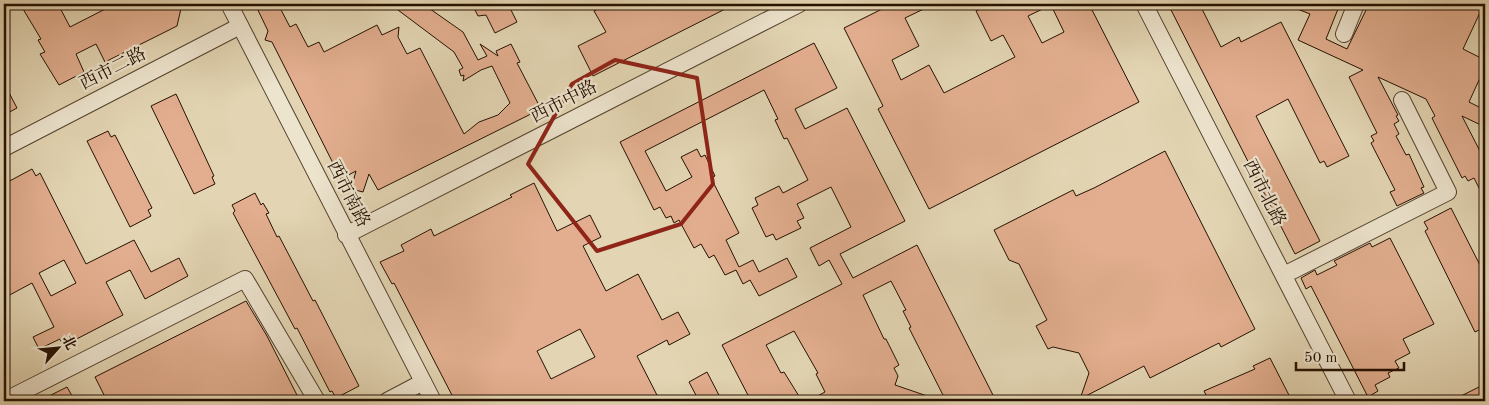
<svg xmlns="http://www.w3.org/2000/svg" width="1489" height="405" font-family="'Old Standard TT','Noto Serif SC',serif">
<style>
.building{fill:#e2ae8f;stroke:#251000;fill-rule:evenodd}
.lines{fill:none;stroke-linecap:round;stroke-linejoin:round}
.minor-casing{stroke:#54412d;stroke-width:18}
.minor{stroke:#ede4ce;stroke-width:16}
.marked{fill:none;stroke:#8f2418;stroke-width:4;stroke-linejoin:round}
.labels{text-anchor:middle;dominant-baseline:central;stroke-width:4.5;stroke-linejoin:round;paint-order:stroke}
.street-label{font-size:18px;fill:#251000;stroke:#ede4ce}
</style>
<rect width="100%" height="100%" fill="#e3d5b3"/>
<filter id="stains"><feTurbulence type="fractalNoise" baseFrequency=".004" numOctaves="4"/><feColorMatrix values="0 0 0 0 .2 0 0 0 0 .09 0 0 0 0 .02 0 0 0 .5 -.17"/></filter>
<radialGradient id="worn" r=".72"><stop offset=".6" stop-color="#630" stop-opacity="0"/><stop offset="1" stop-color="#630" stop-opacity=".3"/></radialGradient>
<g class="building">
<path d="M20,4H58L70,27L115,4H182L177,26L105,62L96,44L76,54L84,72L59,85L40,54L45,52L38,40L41,39Z"/>
<path d="M255,4H278L290,27L296,24L308,47L319,42L324,52L377,25L382,35L399,27L398,37L407,54L420,48L464,134L479,122L498,115L510,103L492,66L481,70L463,81L464,75L461,76L459,70L463,68L454,52L390,4H423L463,32L478,60L487,56L480,44L498,56L496,51L511,44L520,62L517,63L541,109L378,190L369,174L363,192L351,189L356,171L341,179L272,42L265,40L268,31Z"/>
<path d="M472,4H508L517,22L495,33L486,15L478,16Z"/>
<path d="M600,4H735L593,76L578,46L606,32L594,11L602,7Z"/>
<path d="M892,4H934L905,18L919,46L892,60L901,80L929,65L944,93L1015,57L1003,35L991,41L976,11L990,4H1089L1139,102L929,209L878,109L883,106L844,28ZM1051,5L1064,32L1042,43L1028,16Z"/>
<path d="M1168,4H1195L1198,9L1201,7L1221,47L1239,37L1241,42L1281,22L1349,156L1327,167L1324,161L1320,163L1288,99L1256,116L1320,241L1295,254Z"/>
<path d="M1285,4H1340L1326,39L1347,49L1369,4H1484L1463,49L1485,60V67L1469,102L1485,110V127L1462,116L1485,161V200L1474,178L1468,181L1465,176L1462,178L1432,118L1435,116L1426,99L1378,77L1398,115L1396,116L1399,121L1394,124L1399,134L1396,136L1406,155L1409,154L1424,187L1421,188L1424,193L1397,206L1390,192L1395,190L1371,143L1374,141L1371,136L1377,133L1349,77L1363,70L1298,40L1310,14Z"/>
<path d="M814,43L837,88L795,109L805,129L847,108L905,221L840,254L853,278L917,245L996,401H946L909,328L911,327L903,311L906,310L891,281L863,295L884,339H886L899,365L894,368L898,376L895,385L936,399V401H808L825,392L816,374L818,373L794,331L766,345L781,373L784,372L802,401H751L722,345L842,284L829,260L819,266L810,248L851,227L831,187L797,204L804,218L797,221L801,228L776,240L773,234L766,237L752,208L758,205L755,198L779,186L783,193L808,180L787,138L784,139L775,120L778,119L764,90L645,151L666,191L692,177L681,157L697,149L701,157L705,155L715,176L711,178L739,233L726,240L739,267L753,260L759,272L787,258L797,277L759,296L750,280L743,284L736,270L725,275L714,255L709,258L701,244L694,248L679,220L674,223L671,216L666,218L660,207L654,210L620,142Z"/>
<path d="M4,83L17,108L4,115Z"/>
<path d="M176,94L214,176L212,177L215,184L194,194L151,106Z"/>
<path d="M108,131L111,137L115,135L152,208L148,210L151,216L130,227L87,141Z"/>
<path d="M1165,151L1255,329L1221,347L1219,343L1150,378L1144,366L1080,399L1089,373L1079,353L1053,347L1048,349L1036,326L1047,320L1019,264L1009,260L994,230L1073,190L1076,196L1094,188Z"/>
<path d="M32,169L36,176L40,173L86,264L134,240L151,272L179,258L188,276L145,299L130,270L106,282L123,315L63,346L60,339L39,349L33,337L54,327L32,283L4,298V184ZM64,260L76,283L51,296L39,273Z"/>
<path d="M534,183L557,231L590,215L601,237L583,246L606,291L638,274L662,320L678,312L690,334L669,345L667,340L637,356L660,401H455L394,283L392,284L380,262L404,251L401,245L431,229L434,236L512,197L510,195ZM580,329L595,357L551,379L537,351Z"/>
<path d="M255,193L261,205L263,203L269,213L266,214L277,237L279,236L313,301L315,300L359,386L336,398L332,391L330,392L297,328L295,329L233,213L235,211L232,205Z"/>
<path d="M1451,208L1485,275V327L1475,332L1425,231L1428,229L1424,222Z"/>
<path d="M1390,238L1434,324L1403,339L1410,353L1395,361L1399,368L1388,373L1390,377L1375,385L1378,391L1368,397L1311,286L1306,289L1301,278L1315,270L1317,275L1337,265L1334,261L1370,243L1372,247Z"/>
<path d="M246,301L267,336L300,401H107L95,377Z"/>
<path d="M1270,358L1292,401H1209L1204,391L1255,369L1253,366Z"/>
<path d="M707,372L722,401H699L689,382Z"/>
<path d="M1485,384V401H1451Z"/>
<path d="M67,387L75,401H39Z"/>
</g>
<g class="lines">
<defs>
<g id="minor">
<path d="M229,4L433,401"/>
<path d="M1144,4L1348,401"/>
<path d="M1344,34L1356,4"/>
<path d="M4,148L240,26"/>
<path d="M346,235L799,4"/>
<path d="M1284,275L1448,192L1402,100"/>
<path d="M4,401L245,279L317,401"/>
<path d="M387,401L423,382"/>
</g>
</defs>
<use href="#minor" class="minor-casing"/>
<use href="#minor" class="minor"/>
</g>
<path class="marked" d="M615,60L697,78L713,184L681,224L597,251L528,164L572,84Z"/>
<g class="labels">
<g class="street-label">
<text transform="translate(113 69) rotate(-27)">西市二路</text>
<text transform="translate(564 102) rotate(-27)">西市中路</text>
<text transform="translate(1264 193) rotate(63)">西市北路</text>
<text transform="translate(348 194) rotate(63)">西市南路</text>
</g>
</g>
<rect width="1489" height="405" fill="none" stroke="#e3d5b3" stroke-width="20"/>
<rect x="5" y="5" width="1479" height="395" fill="none" stroke="#251000" stroke-width="2.5"/>
<rect x="10" y="10" width="1469" height="385" fill="none" stroke="#251000"/>
<g transform="translate(58 348) rotate(63)" stroke="#ede4ce" stroke-width="4" paint-order="stroke">
<path d="M0-4L9 19L0 12L-9 19Z" fill="#251000"/>
<text y="-8" font-size="14" font-weight="bold" text-anchor="middle" fill="#251000">北</text>
</g>
<path d="M1296 362v8h108v-8" fill="none" stroke="#251000" stroke-width="2.5"/>
<text x="1304" y="362" font-size="15" fill="#251000" stroke="#ede4ce" stroke-width="4" paint-order="stroke">50 m</text>
<rect width="100%" height="100%" filter="url(#stains)"/>
<rect width="100%" height="100%" fill="url(#worn)"/>
</svg>
